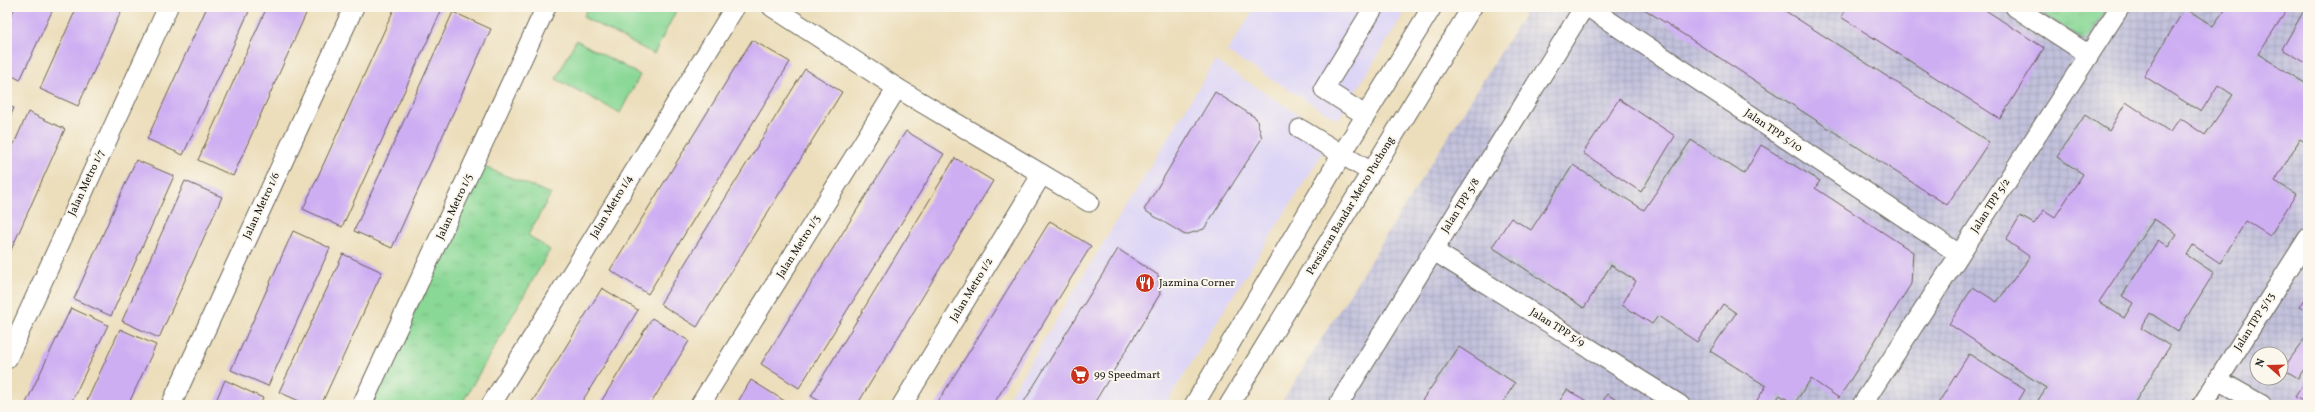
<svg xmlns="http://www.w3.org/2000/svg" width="2315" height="412" font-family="Vollkorn,serif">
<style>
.built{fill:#ddd5f6}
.industrial{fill:url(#industrial-grid);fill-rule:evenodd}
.grass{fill:url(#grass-tufts);stroke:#537a59}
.garden{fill:#8ad896;stroke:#537a59}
.building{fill:#cdaef3;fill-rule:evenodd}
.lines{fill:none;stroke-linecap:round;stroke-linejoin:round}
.minor-casing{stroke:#656054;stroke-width:21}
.minor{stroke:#fff;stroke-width:19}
.labels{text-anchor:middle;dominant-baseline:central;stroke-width:4;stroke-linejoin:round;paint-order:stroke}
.street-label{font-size:11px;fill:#1c1c1c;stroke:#fbf7ec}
.poi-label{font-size:11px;fill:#1c1c1c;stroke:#fbf7ec;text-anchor:start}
</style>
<defs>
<pattern id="industrial-grid" width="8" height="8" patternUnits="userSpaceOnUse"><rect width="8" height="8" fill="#c2c1dc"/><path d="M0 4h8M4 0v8" fill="none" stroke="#a6a5bc"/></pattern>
<pattern id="grass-tufts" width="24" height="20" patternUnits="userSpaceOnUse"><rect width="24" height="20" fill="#8ad896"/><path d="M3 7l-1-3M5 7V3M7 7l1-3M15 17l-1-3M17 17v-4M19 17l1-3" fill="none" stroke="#76b981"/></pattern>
</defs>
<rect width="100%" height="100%" fill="#fbf7ec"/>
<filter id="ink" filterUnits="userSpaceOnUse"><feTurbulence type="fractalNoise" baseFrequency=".025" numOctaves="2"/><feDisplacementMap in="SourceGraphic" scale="8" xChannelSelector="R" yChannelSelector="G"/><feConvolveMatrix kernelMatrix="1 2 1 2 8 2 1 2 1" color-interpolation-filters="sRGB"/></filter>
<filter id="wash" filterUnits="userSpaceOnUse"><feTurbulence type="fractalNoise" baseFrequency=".012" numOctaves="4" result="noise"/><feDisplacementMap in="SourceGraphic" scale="16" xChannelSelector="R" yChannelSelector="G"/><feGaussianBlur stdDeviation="0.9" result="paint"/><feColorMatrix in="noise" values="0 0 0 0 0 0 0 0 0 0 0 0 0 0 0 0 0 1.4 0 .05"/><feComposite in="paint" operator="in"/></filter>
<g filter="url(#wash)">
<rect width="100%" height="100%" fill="#ecdebb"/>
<g class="built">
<path d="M1255,7H1408L1338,120L1227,52Z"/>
<path d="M1215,61L1333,136L1165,405H1004Z"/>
</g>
<path class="industrial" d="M1529,7H2308V405H1280ZM2257,354H2281V378H2257Z"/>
<g class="grass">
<path d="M2034,7H2107L2085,41Z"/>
<path d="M482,166L551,194L528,235L550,250L461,405H371Z"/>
</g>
<g class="garden">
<path d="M588,7H669L676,11L654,54L583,17Z"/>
<path d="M576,40L640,75L620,113L556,79Z"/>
</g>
<g id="blocks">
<g class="building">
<path d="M15,7H54L20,80L7,73V25Z"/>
<path d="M77,7H123L78,106L40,89Z"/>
<path d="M207,7H251L183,155L147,139Z"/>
<path d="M267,7H309L233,176L198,160Z"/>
<path d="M395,7H443L342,227L303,209Z"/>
<path d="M1641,7H1779L1989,142L1947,205Z"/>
<path d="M1847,7H1981L2044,48L2000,119L1841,17Z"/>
<path d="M2221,7H2289L2258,54L2308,85V144L2300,139L2275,181L2296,194L2270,236L2246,221L2220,263L2193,245L2187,255L2214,273L2178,331L2150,313L2141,328L2170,346L2133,405H2035L2046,388L1949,324L1973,287L1997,302L2030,257L2006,240L2020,216L2034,224L2044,210L2055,217L2083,174L2057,157L2085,115L2109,131L2126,102L2170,132L2180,118L2205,135L2233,95L2218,85L2201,112L2144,76L2185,8L2213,26L2225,9ZM2154,219L2177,234L2168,247L2158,240L2122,296L2133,303L2124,318L2099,302Z"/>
<path d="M2306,7H2308V64L2282,49Z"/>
<path d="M453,12L491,29L392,248L354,231Z"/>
<path d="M752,40L790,62L648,294L610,270Z"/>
<path d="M805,69L842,92L697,327L660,304Z"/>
<path d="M1215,92L1256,118L1262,138L1204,229L1185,235L1144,210Z"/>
<path d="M1619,99L1675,136L1641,192L1583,153Z"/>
<path d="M7,105L14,108L7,124Z"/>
<path d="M28,112L65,129L7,259V160Z"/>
<path d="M906,131L944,154L799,388L761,364Z"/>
<path d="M1691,140L1744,174L1761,145L1820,181L1815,188L1913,252L1911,284L1839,398L1811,379L1794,404L1780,395L1773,405H1754L1766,386L1710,351L1736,313L1723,304L1697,342L1658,316L1652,324L1622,305L1636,281L1611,265L1584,308L1492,247L1511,218L1531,230L1573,165L1644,210Z"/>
<path d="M955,158L993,181L857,405H826L811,396Z"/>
<path d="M136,160L174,176L111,316L74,299Z"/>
<path d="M185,181L222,197L159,338L122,321Z"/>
<path d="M1050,221L1091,246L993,405H936Z"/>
<path d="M293,231L330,248L268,386L231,370Z"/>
<path d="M1118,249L1158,275L1160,294L1093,405H1022Z"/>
<path d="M343,254L382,272L321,405H308L279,392Z"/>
<path d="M602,288L638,310L580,405H530Z"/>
<path d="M2308,294V312L2300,307Z"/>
<path d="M71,308L108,325L70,405H25Z"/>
<path d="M652,318L689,341L650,405H599Z"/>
<path d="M120,329L156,345L128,405H85Z"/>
<path d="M2308,334V363L2298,378L2283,369Z"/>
<path d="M1459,347L1515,383L1501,405H1427L1421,402Z"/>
<path d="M1969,354L2025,390L2016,405H1937Z"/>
<path d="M2308,377V404L2295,397Z"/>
<path d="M225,380L263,398L260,405H214Z"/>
<path d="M751,380L791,405H736Z"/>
<path d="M1567,390L1595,405H1557Z"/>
<path d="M1607,394L1624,405H1601Z"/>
</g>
</g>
</g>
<g filter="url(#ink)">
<use href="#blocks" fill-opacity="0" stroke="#656054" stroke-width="1"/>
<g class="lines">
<defs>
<g id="minor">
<path d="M772,7L897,88L1089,202"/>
<path d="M1588,7L1959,254"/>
<path d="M2015,7L2089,55"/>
<path d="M1365,115L1324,89L1374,7"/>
<path d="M1300,129L1371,172"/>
<path d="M1434,251L1680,405"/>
<path d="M7,359L168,7"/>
<path d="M2218,380L2262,405"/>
<path d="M171,405L354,7"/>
<path d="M362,405L546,7"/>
<path d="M491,405L735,7"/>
<path d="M700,405L897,88"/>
<path d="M902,405L1042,174"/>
<path d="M1194,405L1342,154L1432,7"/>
<path d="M1229,405L1472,7"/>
<path d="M1338,405L1584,7"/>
<path d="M1862,405L2120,7"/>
<path d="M2202,405L2308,238"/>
</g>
</defs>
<use href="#minor" class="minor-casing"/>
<use href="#minor" class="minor"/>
</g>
</g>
<defs>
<symbol id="restaurant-disc" viewBox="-11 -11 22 22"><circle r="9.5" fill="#c8321e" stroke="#fbf7ec"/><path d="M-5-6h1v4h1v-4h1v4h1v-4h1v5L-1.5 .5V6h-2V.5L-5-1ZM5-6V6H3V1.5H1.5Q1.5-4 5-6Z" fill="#fff"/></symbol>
<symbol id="supermarket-disc" viewBox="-11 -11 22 22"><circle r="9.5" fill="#c8321e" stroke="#fbf7ec"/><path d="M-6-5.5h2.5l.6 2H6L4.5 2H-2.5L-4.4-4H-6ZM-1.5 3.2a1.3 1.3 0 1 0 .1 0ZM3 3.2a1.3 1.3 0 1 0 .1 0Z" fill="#fff"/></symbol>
</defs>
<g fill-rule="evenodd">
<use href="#restaurant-disc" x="1134" y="272" width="22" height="22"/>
<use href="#supermarket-disc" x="1069" y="364" width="22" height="22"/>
</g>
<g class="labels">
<g class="street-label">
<text transform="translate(1773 131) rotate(34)">Jalan TPP 5/10</text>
<text transform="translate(87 183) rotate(-65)">Jalan Metro 1/7</text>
<text transform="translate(262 206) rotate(-65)">Jalan Metro 1/6</text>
<text transform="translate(1351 206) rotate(-59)">Persiaran Bandar Metro Puchong</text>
<text transform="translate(1461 206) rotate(-58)">Jalan TPP 5/8</text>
<text transform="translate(1991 206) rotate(-57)">Jalan TPP 5/2</text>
<text transform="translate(455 207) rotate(-65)">Jalan Metro 1/5</text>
<text transform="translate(612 207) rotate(-59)">Jalan Metro 1/4</text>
<text transform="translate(799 247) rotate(-58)">Jalan Metro 1/3</text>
<text transform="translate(972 290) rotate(-59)">Jalan Metro 1/2</text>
<text transform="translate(2255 322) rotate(-58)">Jalan TPP 5/13</text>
<text transform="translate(1557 328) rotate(32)">Jalan TPP 5/9</text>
</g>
<g class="poi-label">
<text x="1159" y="283">Jazmina Corner</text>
<text x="1094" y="375">99 Speedmart</text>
</g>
</g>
<rect width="2315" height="412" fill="none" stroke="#fbf7ec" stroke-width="24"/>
<g transform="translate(2269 366) rotate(290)"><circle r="19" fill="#fbf7ec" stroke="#a29f99"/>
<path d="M0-3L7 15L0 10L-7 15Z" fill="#c8321e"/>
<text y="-6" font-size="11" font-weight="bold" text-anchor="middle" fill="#1c1c1c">N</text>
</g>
</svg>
